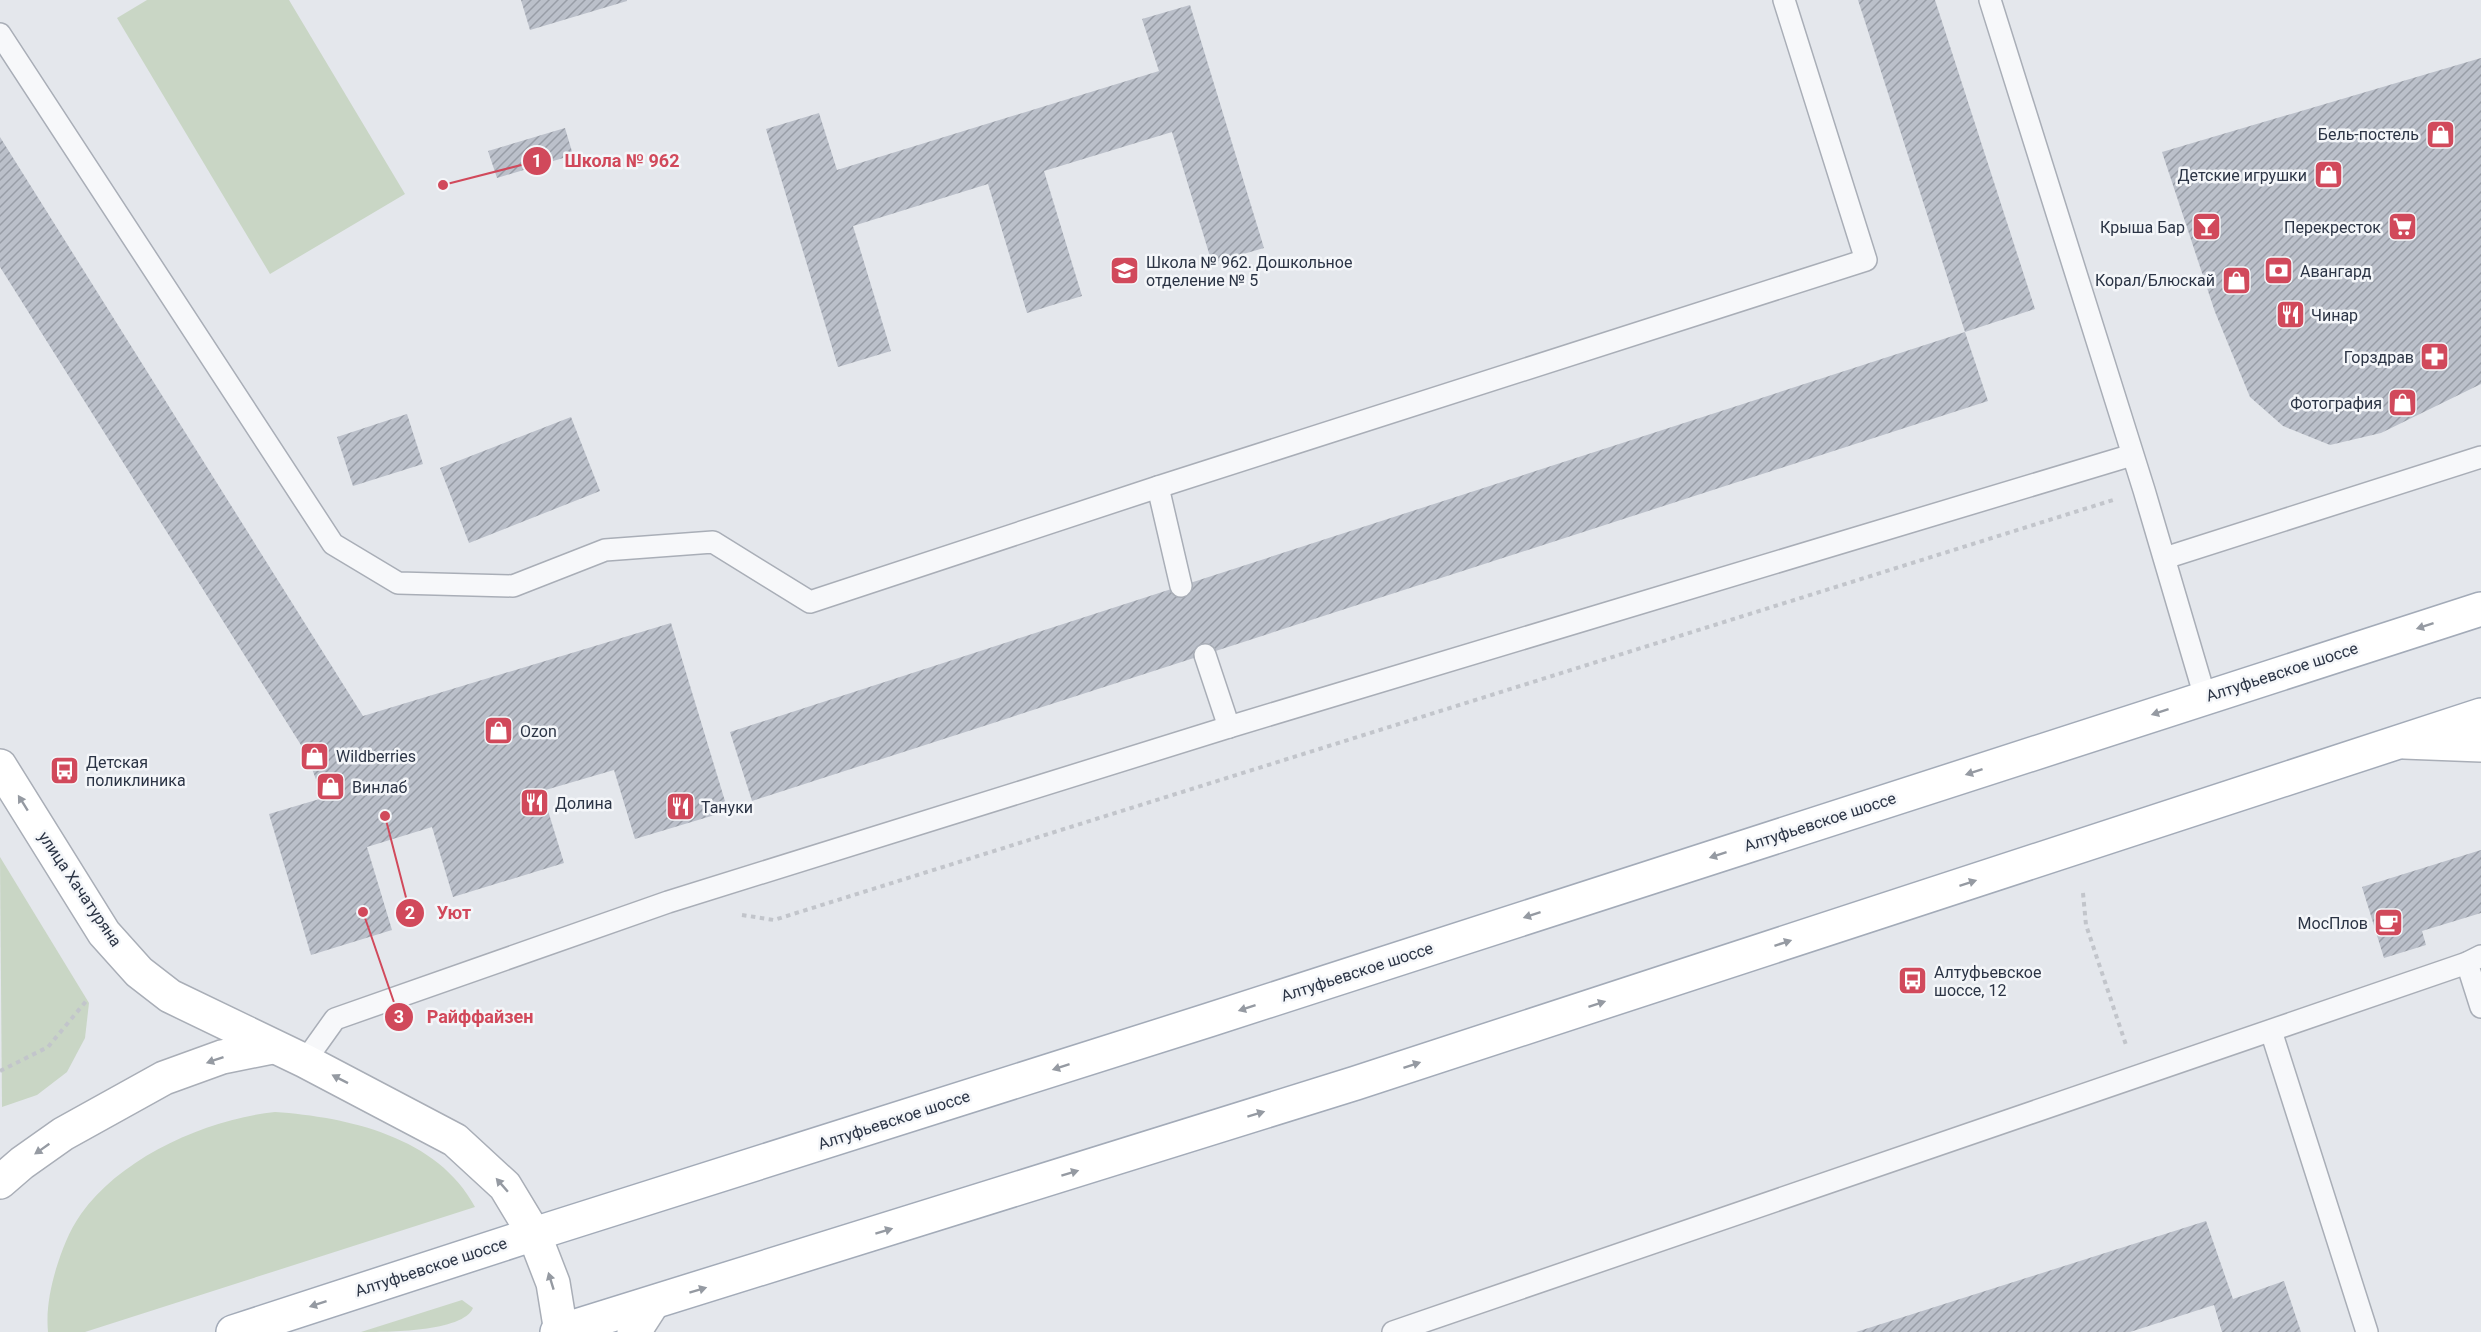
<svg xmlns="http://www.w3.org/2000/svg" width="2481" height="1332" font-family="Roboto,sans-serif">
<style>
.grass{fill:#c9d6c5}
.building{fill:url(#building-hatch)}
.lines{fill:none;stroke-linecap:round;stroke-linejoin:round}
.service-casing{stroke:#a9aeb7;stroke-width:24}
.secondary-casing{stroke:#a9aeb7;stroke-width:36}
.primary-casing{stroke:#a3abb8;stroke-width:36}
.path{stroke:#c2c5cb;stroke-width:4;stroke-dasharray:4.5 4.5;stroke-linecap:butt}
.service{stroke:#f7f8fa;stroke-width:21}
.secondary{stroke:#fff;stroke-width:33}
.primary{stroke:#fff;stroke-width:33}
.oneway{fill:#959aa2}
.labels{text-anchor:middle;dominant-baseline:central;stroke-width:5;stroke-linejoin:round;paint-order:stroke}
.poi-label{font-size:16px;fill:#2b3445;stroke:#f4f6f9;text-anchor:start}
.street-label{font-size:16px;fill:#2b3445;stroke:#f4f6f9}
.leader{fill:none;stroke:#d1495b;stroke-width:2}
.callout-dot{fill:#d1495b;stroke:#f4f6f9;stroke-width:2}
.mark-label{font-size:18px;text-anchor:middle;font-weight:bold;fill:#fff}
.callout-label{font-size:18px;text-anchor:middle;font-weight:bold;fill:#d1495b;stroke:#f4f6f9;stroke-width:5;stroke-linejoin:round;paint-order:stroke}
</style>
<defs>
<pattern id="building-hatch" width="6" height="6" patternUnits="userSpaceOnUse" patternTransform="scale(1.5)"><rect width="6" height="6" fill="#bbc0ca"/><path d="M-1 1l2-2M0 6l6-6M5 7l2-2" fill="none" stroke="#989da6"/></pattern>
</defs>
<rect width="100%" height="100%" fill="#e4e7ec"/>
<g class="grass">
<path d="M147,0H289L405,194L270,274L117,18Z"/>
<path d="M0,857L89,1003L85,1038L67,1072L37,1095L2,1107Z"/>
<path d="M275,1112C348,1117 438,1137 475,1207L85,1332H48C46,1310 50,1290 56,1269C62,1250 69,1231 81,1214C121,1157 207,1119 275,1112Z"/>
<path d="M462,1300L473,1308C463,1332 386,1332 361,1332Z"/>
</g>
<g class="building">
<path d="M521,0H627V1L530,30Z"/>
<path d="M1858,0H1935L2035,309L1965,332Z"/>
<path d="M1190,5L1264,248L1212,263L1172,132L1044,171L1082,296L1027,313L988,184L853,226L891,351L838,367L766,129L819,113L837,170L1159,71L1142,19Z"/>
<path d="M2481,58V384L2381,433L2330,445L2283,426L2250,397L2215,312L2162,152Z"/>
<path d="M565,128L573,155L497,178L488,151Z"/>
<path d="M0,137L363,716L671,623L728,811L635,839L614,770L542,791L564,863L453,897L432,827L367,847L392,930L311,955L269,814L323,798L306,753L0,267Z"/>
<path d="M1965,332L1988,401L752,801L730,732Z"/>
<path d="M407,414L423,464L353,486L337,437Z"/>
<path d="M571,417L600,491L469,543L440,468Z"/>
<path d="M2481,850V913L2422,931L2426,945L2384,958L2362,887Z"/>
<path d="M2206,1221L2233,1299L2284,1281L2301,1332H2222L2214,1305L2130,1332H1856Z"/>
</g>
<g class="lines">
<defs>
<g id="service">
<path d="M1990,0L2144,490L2205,697"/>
<path d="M0,34L333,544L398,583L513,586L605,550L713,542L810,602L1158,487L1866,260L1784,0"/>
<path d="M1158,487L1181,586"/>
<path d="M2165,558L2481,457"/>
<path d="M1205,655L1229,727"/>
<path d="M2467,963L2481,1007"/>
<path d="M2271,1031L2367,1332"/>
<path d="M305,1061L335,1019L668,902L1229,727L2132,455"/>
<path d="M1393,1332L2467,963L2481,956"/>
</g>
<g id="secondary">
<path d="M2404,742L2481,745"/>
<path d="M0,766L104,933L139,972L170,996L305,1061L455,1140L505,1186L534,1234L553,1283L561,1332"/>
<path d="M0,1182L22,1163L63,1134L164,1078L222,1057L272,1047"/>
<path d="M634,1332L652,1304"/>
</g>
<g id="primary">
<path d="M233,1332L534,1234L1209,1020L2481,609"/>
<path d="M557,1332L1356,1083L2481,715"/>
</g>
</defs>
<use href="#service" class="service-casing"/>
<use href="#secondary" class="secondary-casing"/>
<use href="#primary" class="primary-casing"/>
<g class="path">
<path d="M2083,893L2086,925L2126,1045"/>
<path d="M742,915L774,920L2113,500"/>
<path d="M0,1071L48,1047L87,1000"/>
</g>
<use href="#service" class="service"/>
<use href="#secondary" class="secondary"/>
<use href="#primary" class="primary"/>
</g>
<defs><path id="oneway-solid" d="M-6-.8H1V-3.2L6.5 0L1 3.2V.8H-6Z" transform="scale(1.5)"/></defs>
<g class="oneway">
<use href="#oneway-solid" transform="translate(2425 626) rotate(162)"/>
<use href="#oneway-solid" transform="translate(2160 712) rotate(162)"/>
<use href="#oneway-solid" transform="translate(1974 772) rotate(162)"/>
<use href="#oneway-solid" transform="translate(23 803) rotate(-122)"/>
<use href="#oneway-solid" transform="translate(1718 855) rotate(162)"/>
<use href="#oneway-solid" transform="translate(1968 883) rotate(-18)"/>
<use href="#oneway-solid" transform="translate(1532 915) rotate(162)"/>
<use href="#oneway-solid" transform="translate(1783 943) rotate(-18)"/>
<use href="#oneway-solid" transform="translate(1597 1004) rotate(-18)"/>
<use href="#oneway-solid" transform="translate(1247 1008) rotate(162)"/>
<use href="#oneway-solid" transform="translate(215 1060) rotate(161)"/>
<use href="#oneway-solid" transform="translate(1412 1065) rotate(-18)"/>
<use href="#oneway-solid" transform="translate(1061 1067) rotate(162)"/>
<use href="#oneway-solid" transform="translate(340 1079) rotate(-153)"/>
<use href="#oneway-solid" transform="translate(1256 1114) rotate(-17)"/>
<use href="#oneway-solid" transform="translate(42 1149) rotate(145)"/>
<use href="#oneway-solid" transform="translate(1070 1173) rotate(-17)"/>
<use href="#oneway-solid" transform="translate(502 1185) rotate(-131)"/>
<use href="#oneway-solid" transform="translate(884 1231) rotate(-17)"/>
<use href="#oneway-solid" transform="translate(551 1281) rotate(-107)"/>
<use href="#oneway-solid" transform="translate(698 1290) rotate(-17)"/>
<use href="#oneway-solid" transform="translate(318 1304) rotate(162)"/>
</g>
<defs>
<symbol id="shop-square" viewBox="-11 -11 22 22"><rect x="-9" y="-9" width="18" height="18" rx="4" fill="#d1495b" stroke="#f4f6f9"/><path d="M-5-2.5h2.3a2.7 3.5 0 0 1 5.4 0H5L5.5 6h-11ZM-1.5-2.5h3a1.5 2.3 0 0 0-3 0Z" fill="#fff"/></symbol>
<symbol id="bar-square" viewBox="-11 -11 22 22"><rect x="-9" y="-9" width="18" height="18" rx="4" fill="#d1495b" stroke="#f4f6f9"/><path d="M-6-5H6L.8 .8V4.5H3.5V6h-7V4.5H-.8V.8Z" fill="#fff"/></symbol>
<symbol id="supermarket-square" viewBox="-11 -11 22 22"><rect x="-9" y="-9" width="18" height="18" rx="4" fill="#d1495b" stroke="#f4f6f9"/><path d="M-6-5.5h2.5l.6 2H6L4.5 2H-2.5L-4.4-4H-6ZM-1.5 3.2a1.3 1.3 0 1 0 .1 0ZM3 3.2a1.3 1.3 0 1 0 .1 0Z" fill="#fff"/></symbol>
<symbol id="school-square" viewBox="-11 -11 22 22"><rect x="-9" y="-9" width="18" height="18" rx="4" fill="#d1495b" stroke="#f4f6f9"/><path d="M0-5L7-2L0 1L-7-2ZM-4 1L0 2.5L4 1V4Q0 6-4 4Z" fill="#fff"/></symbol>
<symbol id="bank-square" viewBox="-11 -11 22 22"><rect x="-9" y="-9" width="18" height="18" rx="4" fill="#d1495b" stroke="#f4f6f9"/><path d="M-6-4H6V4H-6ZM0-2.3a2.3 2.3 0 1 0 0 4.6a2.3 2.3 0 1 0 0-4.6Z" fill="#fff"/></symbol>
<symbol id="restaurant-square" viewBox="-11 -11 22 22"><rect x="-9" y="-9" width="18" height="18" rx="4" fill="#d1495b" stroke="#f4f6f9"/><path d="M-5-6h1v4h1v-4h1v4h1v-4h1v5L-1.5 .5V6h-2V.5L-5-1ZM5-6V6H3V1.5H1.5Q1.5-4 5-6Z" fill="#fff"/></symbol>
<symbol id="pharmacy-square" viewBox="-11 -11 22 22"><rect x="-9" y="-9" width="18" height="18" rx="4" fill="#d1495b" stroke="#f4f6f9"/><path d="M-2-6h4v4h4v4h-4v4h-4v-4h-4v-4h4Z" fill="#fff"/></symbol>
<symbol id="bus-square" viewBox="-11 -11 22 22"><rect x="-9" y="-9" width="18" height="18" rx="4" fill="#d1495b" stroke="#f4f6f9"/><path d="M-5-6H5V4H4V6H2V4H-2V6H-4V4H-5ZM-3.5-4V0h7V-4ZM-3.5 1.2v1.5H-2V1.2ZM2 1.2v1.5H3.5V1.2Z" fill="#fff"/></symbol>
<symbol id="cafe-square" viewBox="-11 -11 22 22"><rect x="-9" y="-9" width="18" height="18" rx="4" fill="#d1495b" stroke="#f4f6f9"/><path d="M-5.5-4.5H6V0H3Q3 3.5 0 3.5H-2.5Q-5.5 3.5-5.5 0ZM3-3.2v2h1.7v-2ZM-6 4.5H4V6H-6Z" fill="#fff"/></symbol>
</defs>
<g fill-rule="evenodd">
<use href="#shop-square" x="2424" y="118" width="33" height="33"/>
<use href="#shop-square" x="2312" y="158" width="33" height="33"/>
<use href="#bar-square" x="2190" y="210" width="33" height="33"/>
<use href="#supermarket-square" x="2386" y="210" width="33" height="33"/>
<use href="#school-square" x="1108" y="254" width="33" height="33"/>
<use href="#bank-square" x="2262" y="254" width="33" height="33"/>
<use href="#shop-square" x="2220" y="264" width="33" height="33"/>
<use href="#restaurant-square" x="2274" y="298" width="33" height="33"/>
<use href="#pharmacy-square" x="2418" y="340" width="33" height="33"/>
<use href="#shop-square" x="2386" y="386" width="33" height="33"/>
<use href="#shop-square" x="482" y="714" width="33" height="33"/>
<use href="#shop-square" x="298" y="740" width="33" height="33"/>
<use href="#bus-square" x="48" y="754" width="33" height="33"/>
<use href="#shop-square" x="314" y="770" width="33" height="33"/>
<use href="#restaurant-square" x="518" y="786" width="33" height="33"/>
<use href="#restaurant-square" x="664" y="790" width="33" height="33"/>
<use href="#cafe-square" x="2372" y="906" width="33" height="33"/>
<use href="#bus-square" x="1896" y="964" width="33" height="33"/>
</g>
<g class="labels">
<g class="poi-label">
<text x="2419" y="134" text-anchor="end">Бель-постель</text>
<text x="2307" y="175" text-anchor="end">Детские игрушки</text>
<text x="2185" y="227" text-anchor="end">Крыша Бар</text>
<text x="2381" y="227" text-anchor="end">Перекресток</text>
<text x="1146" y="262">Школа № 962. Дошкольное<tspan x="1146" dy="18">отделение № 5</tspan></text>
<text x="2300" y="271">Авангард</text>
<text x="2215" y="280" text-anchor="end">Корал/Блюскай</text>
<text x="2311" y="315">Чинар</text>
<text x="2414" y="357" text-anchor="end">Горздрав</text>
<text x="2382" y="403" text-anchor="end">Фотография</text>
<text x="520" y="731">Ozon</text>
<text x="336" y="756">Wildberries</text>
<text x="86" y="762">Детская<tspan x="86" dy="18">поликлиника</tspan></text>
<text x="352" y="787">Винлаб</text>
<text x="555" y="803">Долина</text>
<text x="701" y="807">Тануки</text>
<text x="2368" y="923" text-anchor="end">МосПлов</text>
<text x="1934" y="972">Алтуфьевское<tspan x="1934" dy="18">шоссе, 12</tspan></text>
</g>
<g class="street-label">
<text transform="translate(2282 672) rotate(-18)">Алтуфьевское шоссе</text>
<text transform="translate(1820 822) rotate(-18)">Алтуфьевское шоссе</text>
<text transform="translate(80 889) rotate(56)">улица Хачатуряна</text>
<text transform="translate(1357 972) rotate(-18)">Алтуфьевское шоссе</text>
<text transform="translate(894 1120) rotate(-18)">Алтуфьевское шоссе</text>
<text transform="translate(431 1267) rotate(-18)">Алтуфьевское шоссе</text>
</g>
</g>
<path class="leader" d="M443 185L537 161M385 816L410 913M363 912L399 1017"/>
<g class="callout-dot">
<circle cx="443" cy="185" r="6"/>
<circle cx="385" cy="816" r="6"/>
<circle cx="363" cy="912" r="6"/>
<circle cx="537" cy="161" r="15"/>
<circle cx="410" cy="913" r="15"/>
<circle cx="399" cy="1017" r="15"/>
</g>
<g class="mark-label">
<text x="537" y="167">1</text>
<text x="410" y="919">2</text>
<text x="399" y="1023">3</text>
</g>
<g class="callout-label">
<text x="622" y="167">Школа № 962</text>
<text x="454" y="919">Уют</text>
<text x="480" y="1023">Райффайзен</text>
</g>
</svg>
